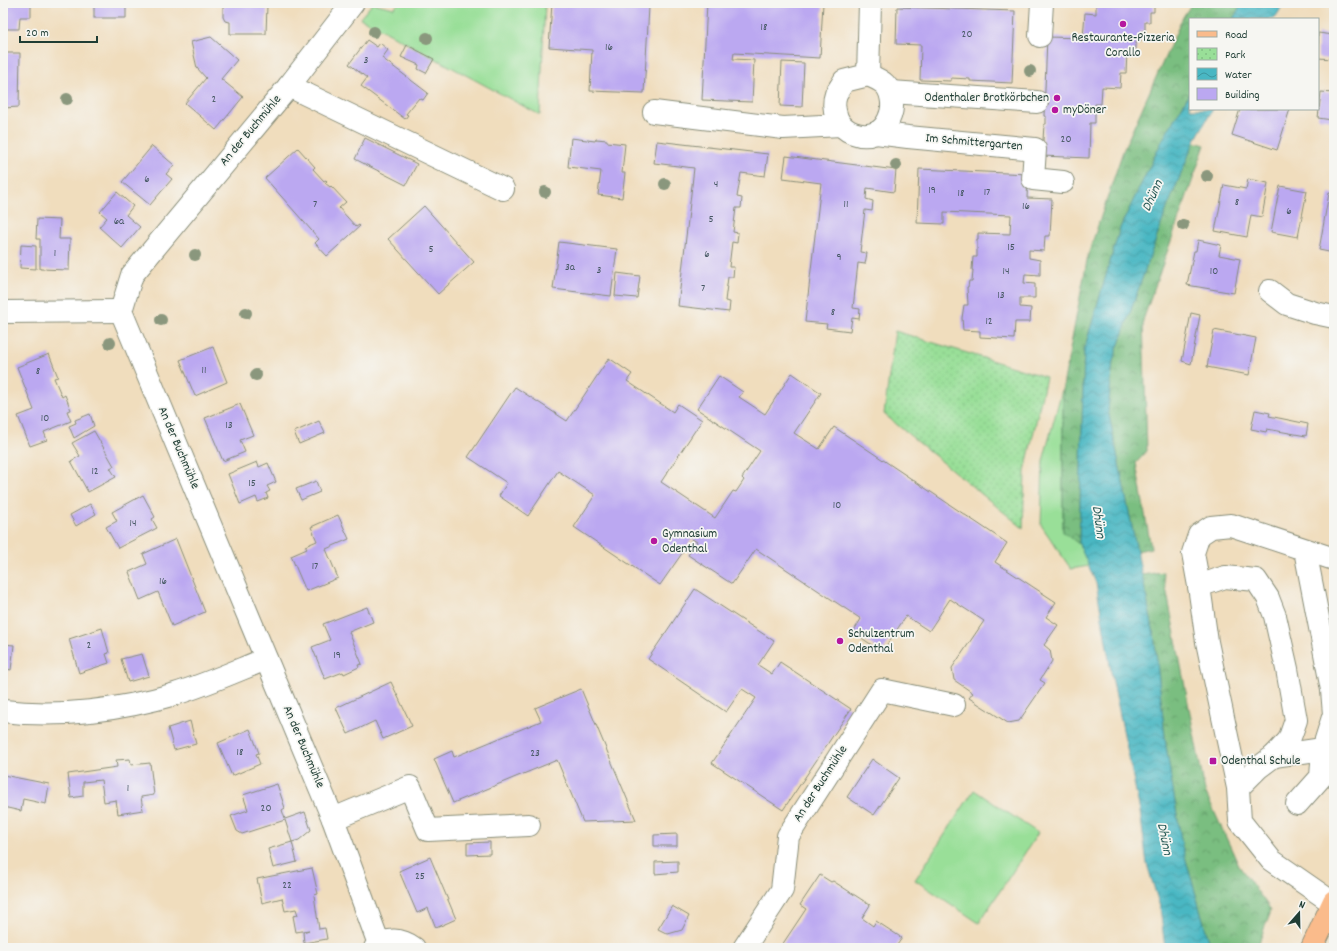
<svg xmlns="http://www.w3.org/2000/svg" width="1337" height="951" font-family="Dekko,sans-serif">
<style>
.grass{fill:#99df98;stroke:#5c8e66}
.forest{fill:url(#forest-crowns);stroke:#4c7e5a}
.park{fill:url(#park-dots);stroke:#5c8e66}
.water{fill:url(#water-waves);stroke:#347a7c}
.building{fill:#bba8f1}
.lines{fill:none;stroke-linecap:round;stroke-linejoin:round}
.minor-casing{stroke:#888d78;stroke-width:24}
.major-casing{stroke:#888d78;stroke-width:24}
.minor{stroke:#fff;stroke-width:22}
.major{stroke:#fabb8b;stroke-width:22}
.tree{fill:#8a977d}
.poi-dot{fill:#b5179e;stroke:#f6f6f2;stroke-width:1.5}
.labels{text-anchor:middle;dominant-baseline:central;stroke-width:3.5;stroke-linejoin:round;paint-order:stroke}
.number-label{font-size:11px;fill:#465863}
.poi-label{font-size:13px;fill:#1f3d34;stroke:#f6f6f2;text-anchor:start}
.street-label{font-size:13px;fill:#1f3d34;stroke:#f6f6f2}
.water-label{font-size:14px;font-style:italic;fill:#2a5c58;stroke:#f6f6f2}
</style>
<defs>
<pattern id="forest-crowns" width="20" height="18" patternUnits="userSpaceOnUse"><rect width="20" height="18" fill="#7abe80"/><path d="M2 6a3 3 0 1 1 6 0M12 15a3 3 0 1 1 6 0" fill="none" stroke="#639c6a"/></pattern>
<pattern id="park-dots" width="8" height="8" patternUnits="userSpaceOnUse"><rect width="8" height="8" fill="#99df98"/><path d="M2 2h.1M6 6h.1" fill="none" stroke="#83c084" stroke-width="1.8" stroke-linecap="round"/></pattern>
<pattern id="water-waves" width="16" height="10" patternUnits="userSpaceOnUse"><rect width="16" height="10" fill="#49b7c3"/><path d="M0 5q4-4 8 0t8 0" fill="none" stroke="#3c969f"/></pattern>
</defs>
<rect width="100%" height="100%" fill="#f6f6f2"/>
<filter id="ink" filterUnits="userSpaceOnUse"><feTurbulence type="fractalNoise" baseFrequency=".025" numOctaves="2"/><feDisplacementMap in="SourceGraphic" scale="8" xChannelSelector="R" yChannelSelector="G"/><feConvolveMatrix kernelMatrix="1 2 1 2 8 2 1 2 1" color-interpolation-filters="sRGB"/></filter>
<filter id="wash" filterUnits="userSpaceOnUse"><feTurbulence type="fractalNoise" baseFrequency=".012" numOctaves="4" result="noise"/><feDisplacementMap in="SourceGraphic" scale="16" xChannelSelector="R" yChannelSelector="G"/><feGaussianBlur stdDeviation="0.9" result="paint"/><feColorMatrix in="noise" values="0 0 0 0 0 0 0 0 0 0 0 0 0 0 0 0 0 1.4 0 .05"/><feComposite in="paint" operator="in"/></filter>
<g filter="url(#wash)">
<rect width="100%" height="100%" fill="#f0ddbd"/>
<g class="grass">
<path d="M373,3L394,8L399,3H545L540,115L360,18Z"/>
<path d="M1063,386V531L1079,544L1089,566L1071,569L1041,525L1043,461Z"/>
<path d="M974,790L1038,833L979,923L915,880Z"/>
</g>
<g class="forest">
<path d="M1192,3H1242L1233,19H1190V93L1163,139L1120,228L1084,350L1079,544L1063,532V386L1088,255L1123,151L1183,17Z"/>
<path d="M1194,142L1205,145L1143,320L1147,451L1136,463L1151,548L1137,551L1108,410L1113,361L1167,208Z"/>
<path d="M1163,572L1205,791L1239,866L1271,910L1257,948H1211L1182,846L1166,746L1154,634L1142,575Z"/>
</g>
<path class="park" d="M895,331L1046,377L1025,471L1023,528L884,414Z"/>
<g class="water">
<path d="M1242,3H1285L1274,19H1233Z"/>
<path d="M1190,93V109H1213L1194,142L1167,208L1113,361L1108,410L1154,634L1166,746L1182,846L1211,948H1165L1160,907L1147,864L1140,811L1112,677L1096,583L1079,544L1084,350L1120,228L1163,139Z"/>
</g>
<g id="blocks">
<g class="building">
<path d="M3,3H31V17H20L19,29H3Z"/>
<rect x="94" y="3" width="32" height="15"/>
<path d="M223,3H320L317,7L267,5L266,34H230V22L225,21L223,17Z"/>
<path d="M552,3H644L649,7L644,93L590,91L592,50L549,47Z"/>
<path d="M707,3H823L820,58L734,53L733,59L754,60L752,102L702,100Z"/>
<path d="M1096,3H1154V12H1150V22H1145V31H1141V42H1136V52H1127L1126,73H1121L1120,88L1102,87L1101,104H1095V123H1090L1089,158L1042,156L1044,124H1046V116H1044L1047,37L1083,38L1085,13L1096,14Z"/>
<path d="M897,7L1015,11L1012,83L970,81V79L951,78V81L920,80L921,45L896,44Z"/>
<path d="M1318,33L1334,35V59L1318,58Z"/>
<path d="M211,37L237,60L221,79L243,97L216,130L185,103L206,78L197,68L191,42Z"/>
<path d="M367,40L377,47L380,43L388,50L382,58L428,93L423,100L419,98L406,114L408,115L405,119L361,86L367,78L349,64Z"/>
<path d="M407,45L434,59L426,73L418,69L419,65L401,57Z"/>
<path d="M3,53H20L19,107L3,108Z"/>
<path d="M782,62L804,63L802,107L780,106Z"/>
<path d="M1321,92L1334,93L1332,120L1318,118Z"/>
<path d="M1240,109H1290L1277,150L1232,135Z"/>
<path d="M365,138L417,164L406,185L355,159Z"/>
<path d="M571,138L595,141L596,139L607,140V142L625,144L622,173H625L622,198L598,195L601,171L568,167Z"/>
<path d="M657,141L768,154L765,176L741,173L737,197L742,198L741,208H736L733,232L738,233L737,243L732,242L729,267H734L733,277H728L725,301L730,302L729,312L678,306L694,168L654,163Z"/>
<path d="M152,146L174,165L166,174L172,179L150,205L122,182Z"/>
<path d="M298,148L315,167L313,169L324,181L326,180L327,181L325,183L330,187L331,186L346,202L339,208L356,227L359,225L360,226L327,256L315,243L319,239L265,178Z"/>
<path d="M786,156L896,170L894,192L867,188L866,199L873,201L872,211L865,210L860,252L867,253L865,264L858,263L853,308L860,309L859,319L852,318L850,331L826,328L827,324L805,322L821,183L783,178Z"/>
<path d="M919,169L1028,174L1027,198L1052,199L1050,236H1045L1044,251L1029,250V258L1040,260V275L1025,274L1024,283L1035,284V298H1020V307L1031,308L1030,322H1015L1014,339L980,337V331L963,330L962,318L964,305H968L967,287H968L969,281H972L973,270H972L973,257H977V239H978V233L1010,234L1011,215L944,212V224L917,223Z"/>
<path d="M1248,179L1268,183L1262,217L1251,215L1247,237L1215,231L1224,185L1246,189Z"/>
<path d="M1280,186L1307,191L1298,237L1271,232Z"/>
<path d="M117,192L133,206L126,215L140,227L122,248L99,227L107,218L100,212Z"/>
<path d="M1329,193L1334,194V253L1319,250Z"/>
<path d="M424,206L474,262L438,294L388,239Z"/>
<path d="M3,218H5L4,246H3Z"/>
<path d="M37,219L60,220L59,239H70L69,270L40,269V239H36Z"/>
<path d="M1198,240L1221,245L1219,255L1240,259L1234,293L1187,285L1194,251H1196Z"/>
<path d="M559,242L617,249L611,296L553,289Z"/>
<path d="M21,245L36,246V269L20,268Z"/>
<path d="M617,273L640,276L637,298L615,296Z"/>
<path d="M1191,313L1200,315L1191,364L1182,361Z"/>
<path d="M1214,330L1256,338L1249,375L1207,367Z"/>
<path d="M213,347L227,382L195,396L180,360Z"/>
<path d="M49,354L58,377L54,378L62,397L65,395L71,410L67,411L71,421L44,432L47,440L30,446L18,416L34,410L17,367Z"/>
<path d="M609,358L632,374L627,381L673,412L678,404L702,420L661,482L715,518L733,491L736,492L744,480L742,478L760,451L697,409L719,376L743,392L739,397L765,414L792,373L821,393L794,433L819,449L834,427L1007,543L995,562L1056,602L1046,617L1058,625L1044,645L1050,650L1052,661L1040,680L1045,683L1019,721L1008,723L969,698L973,693L954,680L952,668L984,621L950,599L929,631L906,616L882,652L853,632L861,619L756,549L732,584L688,555L697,542L692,539L660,585L574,527L595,495L558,471L528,516L499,496L507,483L468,457L515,387L567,421Z"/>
<path d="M240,404L253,435L240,440L245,452L223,461L205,418Z"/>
<path d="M1255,410L1270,413L1269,416L1308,424L1306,436L1267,429L1266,432L1251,429Z"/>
<path d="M90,414L94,426L74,438L69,426L76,423L75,420Z"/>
<path d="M319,421L325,433L299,444L294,432Z"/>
<path d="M94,431L114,466L110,468L116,477L88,492L71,461L80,456L72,443Z"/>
<path d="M257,462L259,467L268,463L276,482L267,486L270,491L266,493L268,498L258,502L256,497L240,504L228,474Z"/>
<path d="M316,481L320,492L301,500L296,489Z"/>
<path d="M143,495L155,517L152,519L157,528L118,548L106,527L117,521L112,512Z"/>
<path d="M90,504L96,514L76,526L70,515Z"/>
<path d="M338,515L349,539L326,549L338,578L306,591L291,556L307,549L305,546L317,541L311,527Z"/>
<path d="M176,539L205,612L172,626L158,592L140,600L129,572L147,564L143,554Z"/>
<path d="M695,589L774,641L758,665L772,674L780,662L851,709L783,810L712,763L756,698L742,689L726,712L648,659Z"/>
<path d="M367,607L373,622L349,632L362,664L358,665L359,667L344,674L343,672L325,679L312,647L330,640L323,624Z"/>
<path d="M102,628L109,653L106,654L109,663L79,673L69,639Z"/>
<path d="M3,644L14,645L11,670L7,669L6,680H3Z"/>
<path d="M142,654L149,676L128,682L121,659Z"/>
<path d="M391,682L412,726L383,739L375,721L348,734L336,708Z"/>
<path d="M581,689L636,820L583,822L557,760L453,803L434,759L452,751L454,757L541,721L535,708Z"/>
<path d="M190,721L196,744L174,750L168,728Z"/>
<path d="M250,729L259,753L256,754L260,764L232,776L218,743Z"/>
<path d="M130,759L131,765L150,763L154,795L141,797L143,810L118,814L116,800L104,802L101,780L83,782V796L71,798L68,774L117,767L116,760Z"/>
<path d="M872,759L899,778L874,815L847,797Z"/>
<path d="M3,775L49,784L46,804L23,799L21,811L3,807Z"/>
<path d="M277,784L285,808L282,810L285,819L305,812L311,830L299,840L292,842L297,862L273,868L268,849L292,842L285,820L242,834L237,831L231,816L248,810L243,795Z"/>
<path d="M677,834V846H654V835Z"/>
<path d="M490,842V854L467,855V843Z"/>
<path d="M430,857L456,919L436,928L428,908L417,913L399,871Z"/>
<path d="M678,861V872L655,874V862Z"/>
<path d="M312,868L318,894L314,895L319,929L325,928L327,939L304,943L303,932L309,930L296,932L293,916L298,915L296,909L285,911L282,898L262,903L257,879Z"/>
<path d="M820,875L831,882L833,881L870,905L862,918L873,926L876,921L902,938L895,948H780L806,909L800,905Z"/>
<path d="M672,906L689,916L682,930L668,934L658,929Z"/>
</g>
</g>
</g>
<g filter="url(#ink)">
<use href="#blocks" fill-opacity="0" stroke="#888d78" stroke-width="1"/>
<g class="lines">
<defs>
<g id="minor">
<path d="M353,3L289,86L132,275L121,311L333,819L379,944"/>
<path d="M1040,36L1042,3"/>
<path d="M868,75C883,81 890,85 892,102C893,113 887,128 876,133C861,139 843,132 837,118C834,110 833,102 836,94C838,90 842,85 844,81Z"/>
<path d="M868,75L870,3"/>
<path d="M289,86L503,189"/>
<path d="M891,92L1037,102"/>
<path d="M654,112L783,128L841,125"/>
<path d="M876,133L908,137L1035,149L1033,179L1063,182"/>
<path d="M1270,291L1287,304L1315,313L1334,317"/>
<path d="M3,312L121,311"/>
<path d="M1199,586L1193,553L1199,535L1211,527L1231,525L1334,559"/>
<path d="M3,711C59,718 121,710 175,694C205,685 236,671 266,659"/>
<path d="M1274,756L1323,749L1334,744"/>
<path d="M1238,788L1258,768L1274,756L1289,740L1296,720L1287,669L1275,616L1268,598L1256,580L1225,577L1199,586L1207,642L1238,788L1240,821L1271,860L1333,903"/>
<path d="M1297,804L1321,777L1323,749L1334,714L1332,690L1305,550"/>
<path d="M333,819L410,787L428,830L529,825"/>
<path d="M375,948C386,937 402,939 414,948"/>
<path d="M744,948L782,890L788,836L882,690L954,705"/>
</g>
<path id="major" d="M1312,948L1334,901"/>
</defs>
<use href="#minor" class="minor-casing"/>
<use href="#major" class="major-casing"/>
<use href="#minor" class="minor"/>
<use href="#major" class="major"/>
</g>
<g class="tree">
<circle cx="374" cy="32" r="6"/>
<circle cx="427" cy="38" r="6"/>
<circle cx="1030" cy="71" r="6"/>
<circle cx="67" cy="99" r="6"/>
<circle cx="896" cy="165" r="6"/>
<circle cx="1207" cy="176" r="6"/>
<circle cx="665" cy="184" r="6"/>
<circle cx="545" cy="192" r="6"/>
<circle cx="1183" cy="225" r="6"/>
<circle cx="195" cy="255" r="6"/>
<circle cx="246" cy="313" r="6"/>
<circle cx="161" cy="320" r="6"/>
<circle cx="110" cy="343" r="6"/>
<circle cx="256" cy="375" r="6"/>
</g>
</g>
<g class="poi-dot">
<circle cx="1123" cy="24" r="4"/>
<circle cx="1057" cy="98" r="4"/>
<circle cx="1055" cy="110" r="4"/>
<circle cx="654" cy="541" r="4"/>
<circle cx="840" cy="641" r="4"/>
<rect x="1209" y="757" width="8" height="8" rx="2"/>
</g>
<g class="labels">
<g class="number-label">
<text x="764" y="28">18</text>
<text x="967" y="35">20</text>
<text x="609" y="48">16</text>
<text x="366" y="61">3</text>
<text x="214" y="100">2</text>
<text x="1066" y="140">20</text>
<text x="147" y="180">6</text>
<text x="716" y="185">4</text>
<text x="932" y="191">19</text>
<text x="987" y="193">17</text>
<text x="961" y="194">18</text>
<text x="1237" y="203">8</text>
<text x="315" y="205">7</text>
<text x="846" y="205">11</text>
<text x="1026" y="207">16</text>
<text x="1289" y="212">6</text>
<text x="711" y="220">5</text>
<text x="119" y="222">6a</text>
<text x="1011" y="248">15</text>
<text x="431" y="250">5</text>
<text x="55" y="254">1</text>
<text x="707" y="255">6</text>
<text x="839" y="258">9</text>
<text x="570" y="268">3a</text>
<text x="599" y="271">3</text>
<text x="1006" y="272">14</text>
<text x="1214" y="272">10</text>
<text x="703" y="289">7</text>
<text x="1001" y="296">13</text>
<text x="833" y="313">8</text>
<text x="989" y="322">12</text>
<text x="204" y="371">11</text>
<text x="38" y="372">8</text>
<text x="45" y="419">10</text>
<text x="229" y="426">13</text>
<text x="95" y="472">12</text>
<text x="252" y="484">15</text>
<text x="837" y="506">10</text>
<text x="133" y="524">14</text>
<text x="315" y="567">17</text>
<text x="163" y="582">16</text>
<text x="89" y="646">2</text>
<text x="337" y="656">19</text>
<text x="240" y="753">18</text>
<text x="535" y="754">23</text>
<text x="128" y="789">1</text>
<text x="266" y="809">20</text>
<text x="420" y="877">25</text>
<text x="287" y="886">22</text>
</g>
<g class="poi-label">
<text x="1123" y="38" text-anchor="middle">Restaurante-Pizzeria<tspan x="1123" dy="15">Corallo</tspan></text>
<text x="1049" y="98" text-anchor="end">Odenthaler Brotkörbchen</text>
<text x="1063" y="110">myDöner</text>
<text x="662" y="534">Gymnasium<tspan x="662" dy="15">Odenthal</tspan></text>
<text x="848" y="634">Schulzentrum<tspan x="848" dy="15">Odenthal</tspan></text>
<text x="1221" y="761">Odenthal Schule</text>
</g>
<g class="street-label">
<text transform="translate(251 131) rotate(-50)">An der Buchmühle</text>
<text transform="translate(974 143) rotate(5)">Im Schmittergarten</text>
<text transform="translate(178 448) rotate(67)">An der Buchmühle</text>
<text transform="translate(303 747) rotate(67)">An der Buchmühle</text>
<text transform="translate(821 784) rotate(-57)">An der Buchmühle</text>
</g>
<g class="water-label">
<text transform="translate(1153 196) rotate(-66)">Dhünn</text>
<text transform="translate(1098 522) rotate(82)">Dhünn</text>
<text transform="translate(1164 839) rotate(78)">Dhünn</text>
</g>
</g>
<rect width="1337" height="951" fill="none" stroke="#f6f6f2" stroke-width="16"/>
<rect x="1189" y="18" width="130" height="92" fill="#f6f6f2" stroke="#a0aca6"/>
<rect x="1197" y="31" width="20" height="6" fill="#fabb8b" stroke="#a0aca6"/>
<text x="1225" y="38" font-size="12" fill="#1f3d34">Road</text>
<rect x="1197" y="48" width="20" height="12" fill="url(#park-dots)" stroke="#a0aca6"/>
<text x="1225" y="58" font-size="12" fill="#1f3d34">Park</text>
<rect x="1197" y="68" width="20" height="12" fill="url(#water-waves)" stroke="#a0aca6"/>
<text x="1225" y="78" font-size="12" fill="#1f3d34">Water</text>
<rect x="1197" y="88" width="20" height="12" fill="#bba8f1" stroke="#a0aca6"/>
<text x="1225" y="98" font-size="12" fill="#1f3d34">Building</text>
<g transform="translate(1299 913) rotate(20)" stroke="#f6f6f2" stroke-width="3" paint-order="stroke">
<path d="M0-3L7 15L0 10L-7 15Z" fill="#1f3d34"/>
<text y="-6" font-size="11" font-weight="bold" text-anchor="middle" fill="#1f3d34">N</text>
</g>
<path d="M20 36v6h77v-6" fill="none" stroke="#1f3d34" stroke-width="2"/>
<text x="26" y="36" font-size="12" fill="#1f3d34" stroke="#f6f6f2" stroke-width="3" paint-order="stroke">20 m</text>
</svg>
